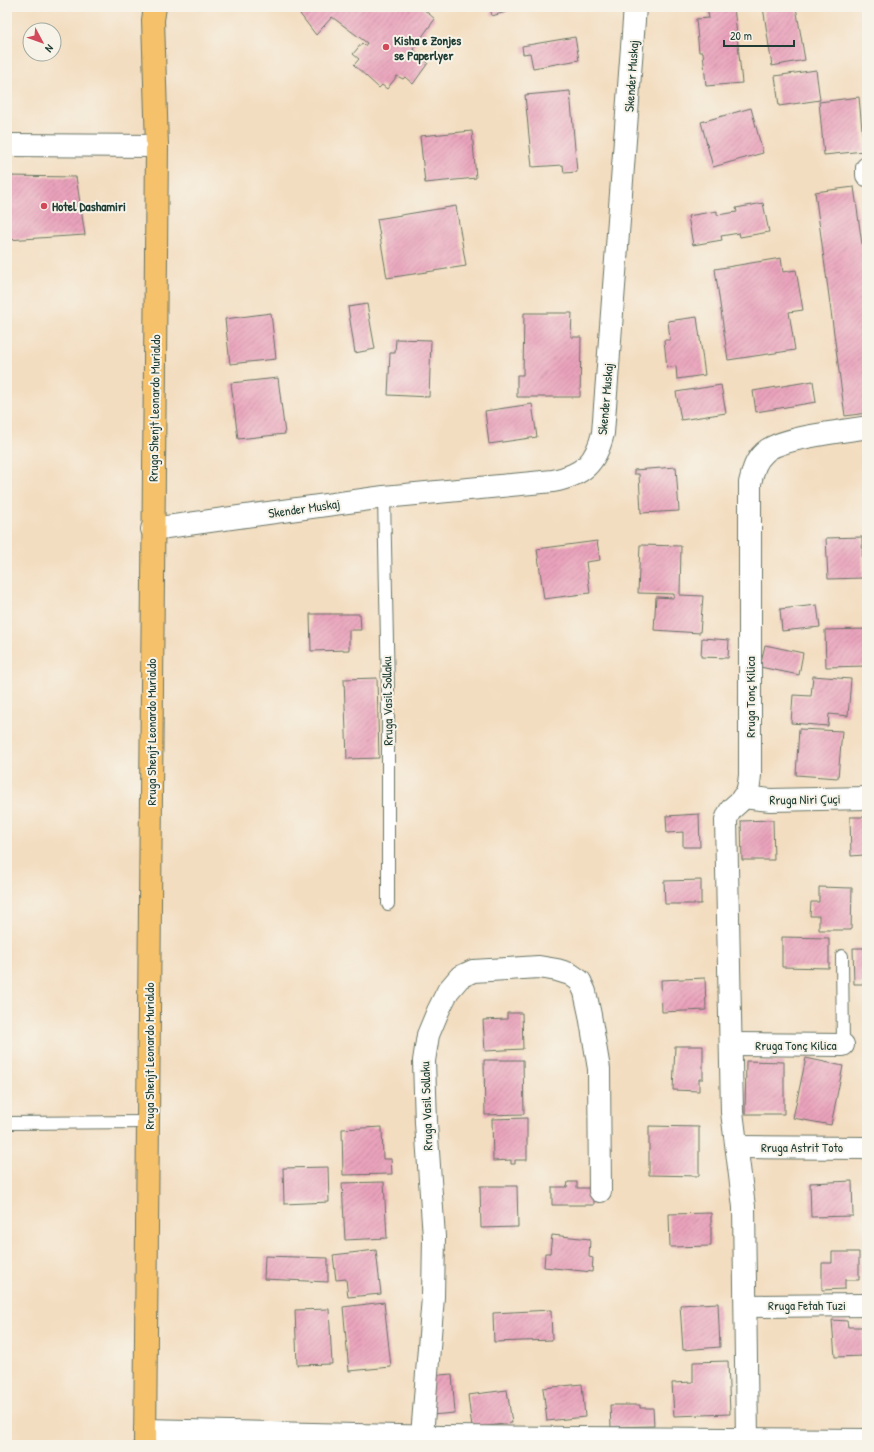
<svg xmlns="http://www.w3.org/2000/svg" width="874" height="1452" font-family="'Patrick Hand',sans-serif">
<style>
.building{fill:url(#building-hatch)}
.lines{fill:none;stroke-linecap:round;stroke-linejoin:round}
.service-casing{stroke:#697565;stroke-width:14}
.minor-casing{stroke:#697565;stroke-width:24}
.tertiary-casing{stroke:#697565;stroke-width:24}
.primary-casing{stroke:#697565;stroke-width:24}
.service{stroke:#fff;stroke-width:12}
.minor{stroke:#fff;stroke-width:22}
.tertiary{stroke:#fff;stroke-width:22}
.primary{stroke:#f5c16b;stroke-width:22}
.poi-dot{fill:#d1495b;stroke:#f7f3e8;stroke-width:1.5}
.labels{text-anchor:middle;dominant-baseline:central;stroke-width:4;stroke-linejoin:round;paint-order:stroke}
.poi-label{font-size:13px;font-weight:bold;fill:#1f3d34;stroke:#f7f3e8;text-anchor:start}
.street-label{font-size:13px;fill:#1f3d34;stroke:#f7f3e8}
</style>
<defs>
<pattern id="building-hatch" width="6" height="6" patternUnits="userSpaceOnUse"><rect width="6" height="6" fill="#eaa3bc"/><path d="M-1 1l2-2M0 6l6-6M5 7l2-2" fill="none" stroke="#bd869a"/></pattern>
</defs>
<rect width="100%" height="100%" fill="#f7f3e8"/>
<filter id="ink" filterUnits="userSpaceOnUse"><feTurbulence type="fractalNoise" baseFrequency=".025" numOctaves="2"/><feDisplacementMap in="SourceGraphic" scale="8" xChannelSelector="R" yChannelSelector="G"/><feConvolveMatrix kernelMatrix="1 2 1 2 8 2 1 2 1" color-interpolation-filters="sRGB"/></filter>
<filter id="wash" filterUnits="userSpaceOnUse"><feTurbulence type="fractalNoise" baseFrequency=".012" numOctaves="4" result="noise"/><feDisplacementMap in="SourceGraphic" scale="16" xChannelSelector="R" yChannelSelector="G"/><feGaussianBlur stdDeviation="0.9" result="paint"/><feColorMatrix in="noise" values="0 0 0 0 0 0 0 0 0 0 0 0 0 0 0 0 0 1.4 0 .05"/><feComposite in="paint" operator="in"/></filter>
<g filter="url(#wash)">
<rect width="100%" height="100%" fill="#f3ddc0"/>
<g id="blocks">
<g class="building">
<path d="M305,7H423L422,8L435,19L413,49L428,63L413,84L405,77L403,79L397,76L387,89L382,85L379,88L354,65L359,59L353,54L362,43L365,46L367,43L332,17L316,35L300,14Z"/>
<path d="M490,7H523L492,16Z"/>
<path d="M707,7H734L742,83L706,86L703,52H699L696,19L709,18Z"/>
<path d="M763,7H796L805,60L772,66Z"/>
<path d="M575,37L579,60L533,68L530,53L523,54L522,46Z"/>
<path d="M816,70L820,100L779,106L775,76Z"/>
<path d="M570,91L577,172L564,173L563,165L532,167L525,95Z"/>
<path d="M859,97L864,151L824,155L819,102Z"/>
<path d="M751,108L763,153L713,167L701,122Z"/>
<path d="M472,131L476,178L425,183L420,136Z"/>
<path d="M7,176L76,177L85,235L7,240Z"/>
<path d="M854,187L867,280V413L845,416L815,192Z"/>
<path d="M763,203L769,232L740,237L739,233L721,236L722,240L693,245L688,216L717,211V215L737,212L736,208Z"/>
<path d="M456,206L466,266L387,278L377,219Z"/>
<path d="M781,258L783,272L796,270L803,310L789,312L795,350L728,360L715,269Z"/>
<path d="M367,304L375,349L355,353L348,307Z"/>
<path d="M271,313L276,359L230,364L225,319Z"/>
<path d="M524,313H572L571,337H581L580,397H517V375H523Z"/>
<path d="M697,317L705,375L677,379L676,366L667,368L664,340H670L668,321Z"/>
<path d="M396,339L431,340L429,397L388,395L390,353H395Z"/>
<path d="M278,378L285,434L238,439L231,383Z"/>
<path d="M813,381L816,402L756,412L753,391Z"/>
<path d="M721,385L726,413L681,420L676,392Z"/>
<path d="M532,404L537,437L489,444L485,411Z"/>
<path d="M676,467L679,511L641,513L639,474H634V470Z"/>
<path d="M862,537L863,578L828,579L826,538Z"/>
<path d="M597,541L600,560L586,562L590,593L544,599L537,549Z"/>
<path d="M640,545L681,546L680,595L703,596L700,633L654,630L656,597L674,598V594L638,593Z"/>
<path d="M817,605L820,627L782,631L780,609Z"/>
<path d="M310,614H360L361,630H349V650L311,651Z"/>
<path d="M867,629V666L826,667L825,630Z"/>
<path d="M702,638L729,640L728,658L701,657Z"/>
<path d="M765,645L803,653L799,675L760,667Z"/>
<path d="M813,676L851,679L848,716L829,714L828,726L791,723L793,695L811,696Z"/>
<path d="M377,678L379,758L347,759L344,679Z"/>
<path d="M799,729L842,731L838,778L796,775Z"/>
<path d="M699,814L700,847H683V832L667,833L666,816Z"/>
<path d="M850,817H867V864H864V855L851,856Z"/>
<path d="M773,820L774,860H742L741,821Z"/>
<path d="M701,880V904H665L664,881Z"/>
<path d="M819,887L852,888L851,930H819V916H810L811,902H819Z"/>
<path d="M782,937L829,938V968L782,967Z"/>
<path d="M853,948H867V984H854Z"/>
<path d="M705,978L706,1010L662,1012L661,980Z"/>
<path d="M507,1013H522L523,1049L485,1051L483,1020L507,1019Z"/>
<path d="M675,1046H703V1079H699V1091L673,1090Z"/>
<path d="M806,1058L843,1066L831,1125L793,1118Z"/>
<path d="M484,1060H523L524,1114L485,1115Z"/>
<path d="M746,1061L784,1062V1114H745Z"/>
<path d="M527,1118V1160H515V1164H511V1160L493,1161L492,1119Z"/>
<path d="M649,1126L699,1127V1176L649,1175Z"/>
<path d="M382,1127L383,1159H391L392,1174L343,1175L342,1129Z"/>
<path d="M328,1167L329,1202L284,1204L283,1168Z"/>
<path d="M852,1181L853,1216L811,1217L810,1183Z"/>
<path d="M384,1182L387,1238L345,1240L342,1183Z"/>
<path d="M568,1182H577V1188H594V1205H552V1187H567Z"/>
<path d="M480,1186H517L518,1227L481,1228Z"/>
<path d="M711,1213V1246L670,1247L669,1214Z"/>
<path d="M552,1235L590,1239L589,1257L593,1258L592,1272L544,1267L545,1253H550Z"/>
<path d="M376,1250L381,1294L348,1297L346,1279L336,1280L333,1255Z"/>
<path d="M832,1252H859V1280H845V1289L822,1290V1263H832Z"/>
<path d="M265,1256L328,1258V1282L264,1279Z"/>
<path d="M384,1302L391,1367L349,1371L343,1307Z"/>
<path d="M718,1303L720,1347L683,1350L680,1305Z"/>
<path d="M329,1309L332,1364L297,1365L295,1310Z"/>
<path d="M551,1310L552,1340L494,1342L493,1313Z"/>
<path d="M832,1320L847,1321L848,1327H863V1356L835,1357Z"/>
<path d="M728,1361L730,1414L674,1416L672,1383L693,1382V1362Z"/>
<path d="M452,1374L455,1413L431,1415L427,1376Z"/>
<path d="M582,1384L585,1417L547,1421L543,1388Z"/>
<path d="M507,1390L512,1423L472,1428L468,1395Z"/>
<path d="M610,1405H640V1408H653L654,1426L611,1427Z"/>
</g>
</g>
</g>
<g filter="url(#ink)">
<use href="#blocks" fill-opacity="0" stroke="#697565" stroke-width="1"/>
<g class="lines">
<defs>
<g id="service">
<path d="M384,497L388,690V904"/>
<path d="M842,956L843,1045"/>
<path d="M7,1123L148,1122"/>
</g>
<g id="minor">
<path d="M7,145L157,146"/>
<path d="M867,168V175"/>
<path d="M152,529L384,497L553,481C583,475 596,463 603,433L635,7"/>
<path d="M743,797L770,800L867,798"/>
<path d="M731,1044L843,1045"/>
<path d="M737,1147L867,1148"/>
<path d="M747,1306L867,1305"/>
<path d="M422,1436L433,1297L434,1237L426,1123L424,1061L428,1035L438,1011L448,991L460,977L473,971L539,967L557,970L570,974L580,981L585,992L590,1015L599,1069L600,1191"/>
<path d="M747,1439L744,1207L732,1112L726,820C731,805 736,807 744,797C749,791 749,783 750,775V483C753,471 755,461 764,453C778,437 844,432 867,427"/>
</g>
<path id="tertiary" d="M145,1430L440,1437L867,1440"/>
<path id="primary" d="M145,1445L157,146L153,20L155,7"/>
</defs>
<use href="#service" class="service-casing"/>
<use href="#minor" class="minor-casing"/>
<use href="#tertiary" class="tertiary-casing"/>
<use href="#primary" class="primary-casing"/>
<use href="#service" class="service"/>
<use href="#minor" class="minor"/>
<use href="#tertiary" class="tertiary"/>
<use href="#primary" class="primary"/>
</g>
</g>
<g class="poi-dot">
<circle cx="386" cy="47" r="4"/>
<circle cx="44" cy="206" r="4"/>
</g>
<g class="labels">
<g class="poi-label">
<text x="394" y="40">Kisha e Zonjes<tspan x="394" dy="15">se Paperlyer</tspan></text>
<text x="52" y="206">Hotel Dashamiri</text>
</g>
<g class="street-label">
<text transform="translate(631 76) rotate(-86)">Skender Muskaj</text>
<text transform="translate(605 399) rotate(-85)">Skender Muskaj</text>
<text transform="translate(154 408) rotate(-89)">Rruga Shenjt Leonardo Murialdo</text>
<text transform="translate(304 508) rotate(-8)">Skender Muskaj</text>
<text transform="translate(750 697) rotate(-90)">Rruga Tonç Kilica</text>
<text transform="translate(387 701) rotate(-91)">Rruga Vasil Sollaku</text>
<text transform="translate(151 732) rotate(-90)">Rruga Shenjt Leonardo Murialdo</text>
<text transform="translate(805 799) rotate(-1)">Rruga Niri Çuçi</text>
<text x="796" y="1045">Rruga Tonç Kilica</text>
<text transform="translate(149 1056) rotate(-90)">Rruga Shenjt Leonardo Murialdo</text>
<text transform="translate(426 1106) rotate(-92)">Rruga Vasil Sollaku</text>
<text x="802" y="1147">Rruga Astrit Toto</text>
<text x="807" y="1305">Rruga Fetah Tuzi</text>
</g>
</g>
<rect width="874" height="1452" fill="none" stroke="#f7f3e8" stroke-width="24"/>
<g transform="translate(42 42) rotate(131)"><circle r="19" fill="#f7f3e8" stroke="#a1aaa0"/>
<path d="M0-3L7 15L0 10L-7 15Z" fill="#d1495b"/>
<text y="-6" font-size="11" font-weight="bold" text-anchor="middle" fill="#1f3d34">N</text>
</g>
<path d="M724 40v6h70v-6" fill="none" stroke="#1f3d34" stroke-width="2"/>
<text x="730" y="40" font-size="12" fill="#1f3d34" stroke="#f7f3e8" stroke-width="3" paint-order="stroke">20 m</text>
</svg>
